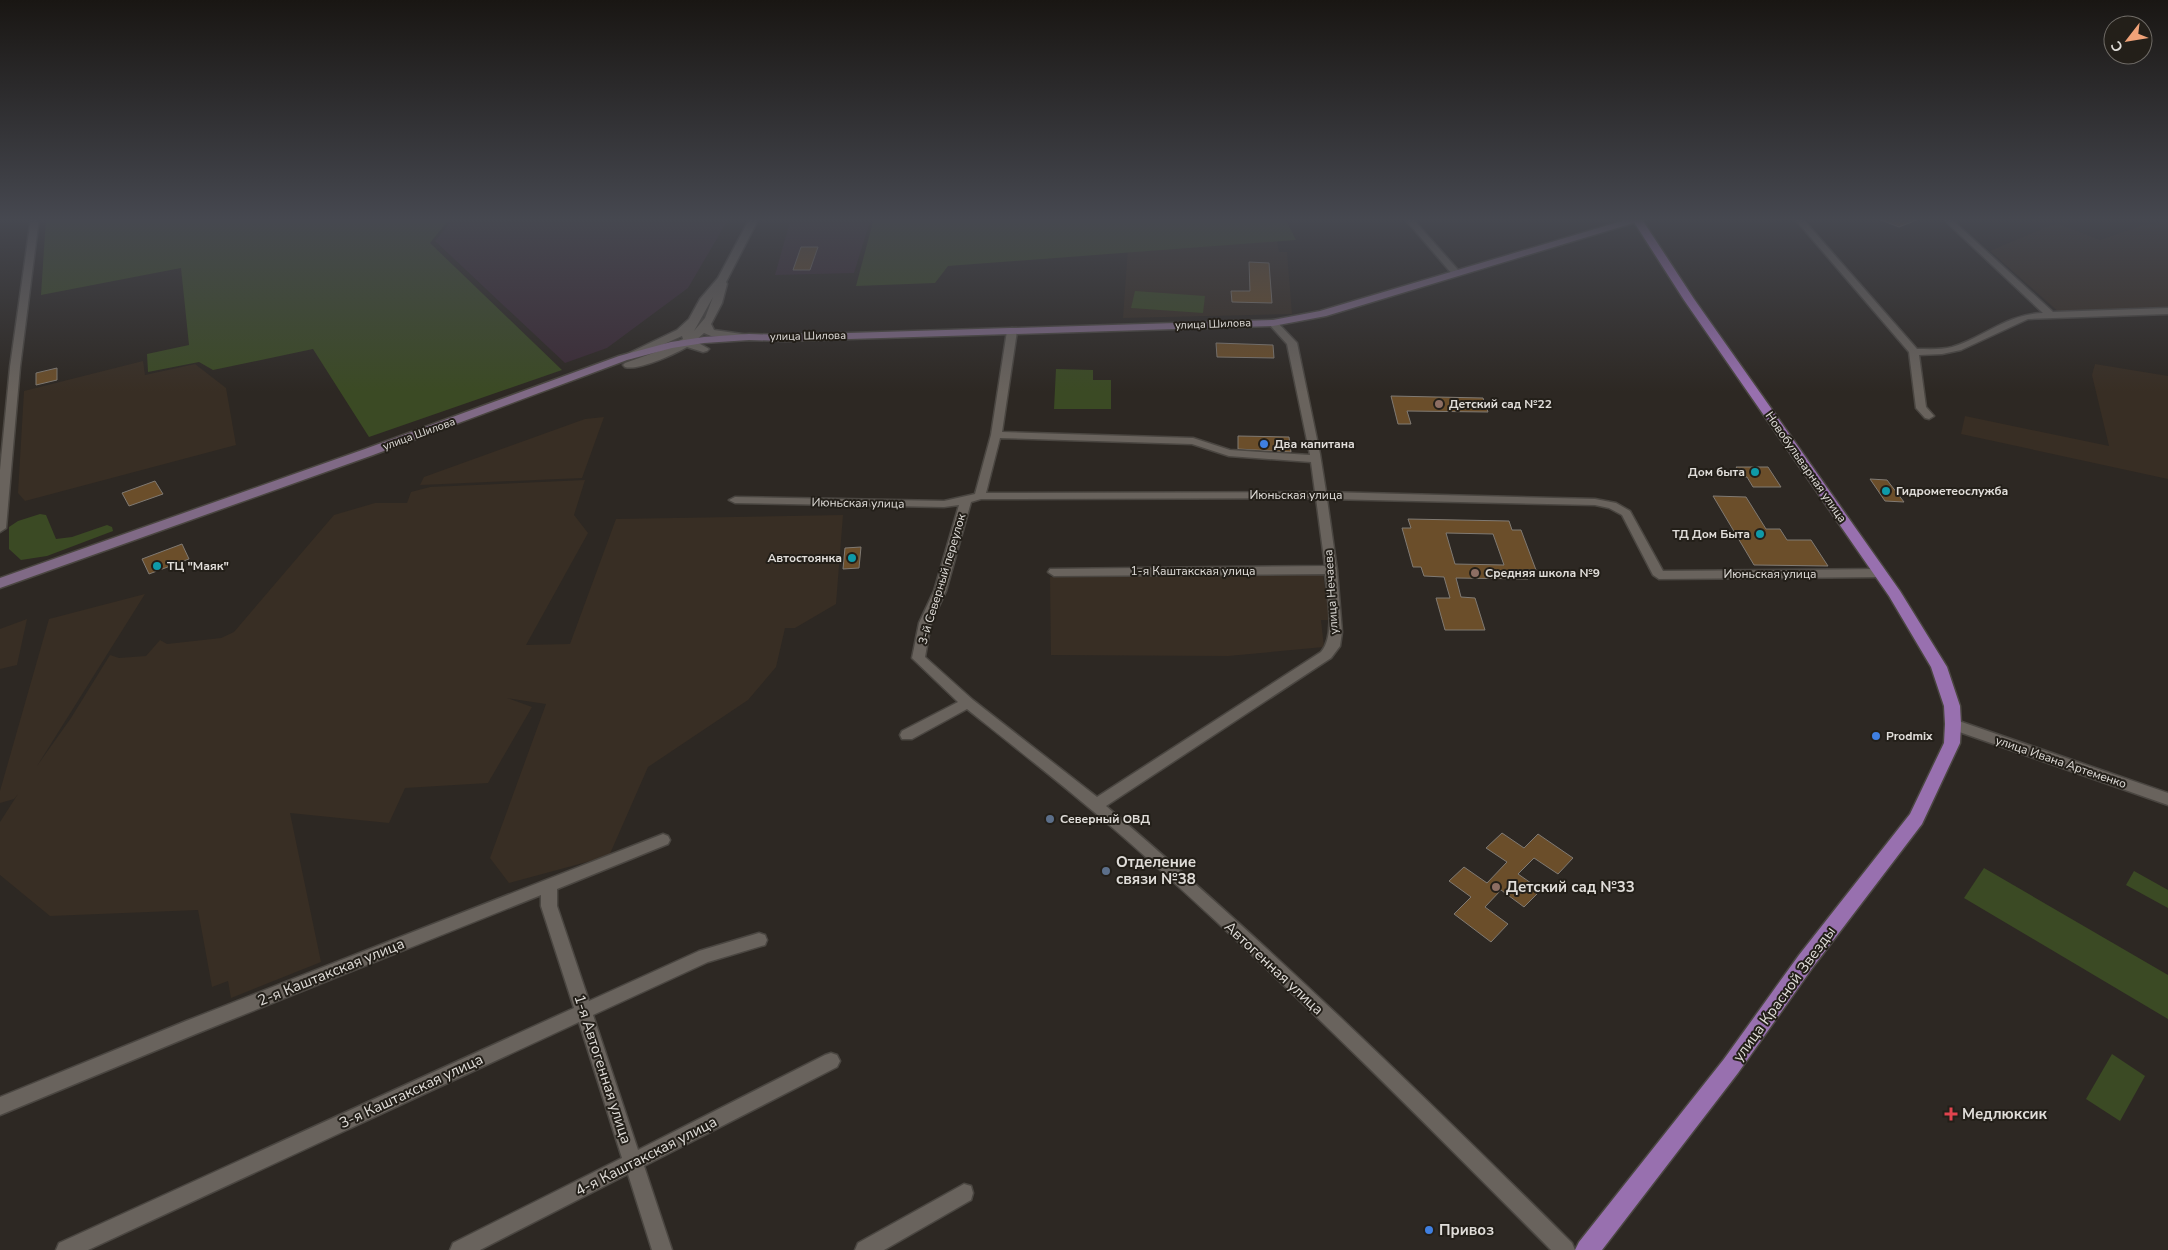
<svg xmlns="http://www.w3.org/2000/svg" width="2168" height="1250" font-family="'Nunito Sans',sans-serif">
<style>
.built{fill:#382e24}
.medical{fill:#3b2b36}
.green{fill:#3b4a24}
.building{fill:#6b4e2a;stroke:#807a73;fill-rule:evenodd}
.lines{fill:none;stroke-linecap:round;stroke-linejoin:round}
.minor-casing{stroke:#4a4641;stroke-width:3}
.tertiary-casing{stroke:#4a4641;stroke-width:3}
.secondary-casing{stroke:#4a4641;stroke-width:3}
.primary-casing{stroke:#4a4641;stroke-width:3}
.minor{fill:#69635d;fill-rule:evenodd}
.tertiary{fill:#69635d;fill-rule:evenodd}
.secondary{fill:#806a86;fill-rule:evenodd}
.primary{fill:#9870af;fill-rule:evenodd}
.education-dot{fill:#8d6e63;stroke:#231f19;stroke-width:2}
.shop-dot{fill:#3f7fe0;stroke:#231f19;stroke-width:2}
.culture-dot{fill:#0f9aa8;stroke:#231f19;stroke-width:2}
.service-dot{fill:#5c6f8a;stroke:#231f19;stroke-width:2}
.health-dot{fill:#e0444e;stroke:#231f19;stroke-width:2}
.labels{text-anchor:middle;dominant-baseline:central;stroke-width:4;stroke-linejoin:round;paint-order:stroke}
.far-street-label{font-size:11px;fill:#e0ddd9;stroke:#231f19}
.poi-label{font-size:12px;font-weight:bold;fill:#e0ddd9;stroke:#231f19;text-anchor:start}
.street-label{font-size:12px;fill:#e0ddd9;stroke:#231f19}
.near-poi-label{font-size:15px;font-weight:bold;fill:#e0ddd9;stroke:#231f19;text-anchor:start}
.near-street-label{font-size:15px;fill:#e0ddd9;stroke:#231f19}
</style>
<rect width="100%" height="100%" fill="#2d2823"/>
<g class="built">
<path d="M2168,221V309L2061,314L1990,251L2056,223L2100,240L2144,225Z"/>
<path d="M1276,237L1279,252H1287L1292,314L1123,318L1128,248Z"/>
<path d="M143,361L145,375L195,364L226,388L236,445L25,501L18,493L24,391Z"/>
<path d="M2095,364L2168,376V479L1961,434L1965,416L2109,446L2092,375Z"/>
<path d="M604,417L582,478L420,485L424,477L585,419Z"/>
<path d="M585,480L574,515L588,533L526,645L570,644L616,519L843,515L836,604L795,628H785L776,667L748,700L648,767L609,856L509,883L490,858L546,704L507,698L532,707L488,783L405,788L389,823L290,813L321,962L231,998L228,981L212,987L198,910L50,916L0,875V822L18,794L14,799L0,803V791L49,619L145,594L37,766L71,718L110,655L119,658L146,656L160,640L167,644L221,638L234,632L334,515L375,503H407L411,492L430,487Z"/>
<path d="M1181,574L1323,575L1330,620H1321L1324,647L1228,656L1051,655L1050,577Z"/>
<path d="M27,619L17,665L0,669V629Z"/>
</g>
<g class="medical">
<path d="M454,218H729L688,288L607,348L565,363L435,241Z"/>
<path d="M791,218H871L854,273L775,275Z"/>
</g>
<g class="green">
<path d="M46,218H450L430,243L562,370L369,437L313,349L213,370L199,362L148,372L147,354L189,345L181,268L41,295Z"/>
<path d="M874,218H1285L1296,240L948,266L935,283L856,286Z"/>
<path d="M1135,291L1205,296L1203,313L1131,308Z"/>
<path d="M1056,369L1093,370V380H1111V409H1054Z"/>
<path d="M40,514L46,515L56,539L72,537L107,525L112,527L113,531L47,556L21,560L9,549V527L18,521Z"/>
<path d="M1984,868L2168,975V1019L1964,898Z"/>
<path d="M2134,871L2168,890V908L2126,885Z"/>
<path d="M2112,1054L2145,1076L2120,1121L2086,1099Z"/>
</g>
<g class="building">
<path d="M1876,218H1922L1899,227Z"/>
<path d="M801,247H818L810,270H793Z"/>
<path d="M1249,262L1269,263L1272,303L1232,302L1231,291H1250Z"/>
<path d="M1216,343L1273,345L1274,358L1217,357Z"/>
<path d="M57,368V380L36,385V373Z"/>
<path d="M1391,396L1483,398L1488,412L1407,411L1411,424H1398Z"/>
<path d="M1238,436L1289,437L1291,452L1238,449Z"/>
<path d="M1736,467H1768L1781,487H1753L1747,477H1743Z"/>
<path d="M1870,479L1887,480L1904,502L1885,501Z"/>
<path d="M155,481L163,494L129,506L122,493Z"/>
<path d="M1713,496L1746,497L1766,529H1780L1787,540H1811L1828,566L1754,565Z"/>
<path d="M1408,519L1509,521L1512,530H1521L1536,570H1525L1528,579L1456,578L1461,597L1475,598L1485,630H1445L1436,598H1450L1444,577L1424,576L1421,567H1413L1402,528H1411ZM1446,533L1493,534L1504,565L1455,564Z"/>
<path d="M182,544L189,559L149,574L142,559Z"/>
<path d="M861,547L859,568L843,569L845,548Z"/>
<path d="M1502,833L1524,848L1538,834L1573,858L1558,874L1534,858L1518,874L1541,890L1524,907L1501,890L1485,907L1508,924L1491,942L1454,914L1471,897L1449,881L1464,867L1487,883L1507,862L1486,848Z"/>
</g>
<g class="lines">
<defs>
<g id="minor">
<path d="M31,218H39L20,367L6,528L0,532V470L10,367Z"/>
<path d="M1404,218H1412L1459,271V275H1453Z"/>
<path d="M1794,218H1802L1917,349C1928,349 1941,350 1952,347C1985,337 2006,314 2043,313L1942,218H1950L2053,312L2168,308V314L2028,319L1961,350L1942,354L1919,355L1926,407L1934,416L1929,419L1925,418L1916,408L1909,352Z"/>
<path d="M1273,320L1276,321L1297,343L1320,454L1326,492L1595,499L1616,503L1630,511L1663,571L1881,569L1887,573L1881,577L1659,579L1653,575L1622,515L1609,508L1595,505L1327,499L1337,570L1342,632L1340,646L1331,658L1106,806C1268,944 1421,1093 1572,1243L1575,1250H1551C1423,1121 1293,990 1158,868C1097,812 1032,761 967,709L912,739H902L900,735L902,731L958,702L912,658L919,623L934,591L959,505L944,507L735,503L729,500L735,497L944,501L975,494L991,435L1007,331L1012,328L1017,331L1002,432L1193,438L1230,450L1310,455L1287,344L1268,323ZM1000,438L1192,444L1229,456L1311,462L1315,492L986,493ZM1316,498L1325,566L1050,569L1048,572L1054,576L1325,574C1327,595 1336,635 1321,652L1097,797L973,700L925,657L931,623L946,591L971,502L981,499Z"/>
<path d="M1953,719L2168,793V805L1948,728L1946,724L1948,720Z"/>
<path d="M663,834L668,836L670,840L668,844L557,889V906L589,1001L699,951L759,933L765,935L767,940L765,945L708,962L593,1015L638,1150L825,1055L831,1053L837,1055L840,1061L837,1067L644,1166L672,1250H652L628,1174L480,1250H450L453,1243L622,1158L579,1022L88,1250H56L59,1243L574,1008L541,906V895L198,1033L0,1115V1097L186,1021Z"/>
<path d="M964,1184L971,1186L973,1193L971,1200L884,1250H855L858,1243Z"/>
</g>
<path id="tertiary" d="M750,218H759L726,282L727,284L722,303L711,324L714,330L749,335L751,337L749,339L711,336L704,333L695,341L709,349L707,351L703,352L687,347C675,354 638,371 625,367L623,365L625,363L659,351L683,339L682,336L633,358L629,359L623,356L677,330L689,319L700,299L718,278ZM713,297L705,318L694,331Z"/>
<path id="secondary" d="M1632,218L1642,219L1640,221L1326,316L1273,326L785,341L749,340L704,343L672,348L627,360L373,455L0,588V578L365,449L619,356L671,342L704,337L749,334L785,335L1273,320L1320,311Z"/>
<path id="primary" d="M1633,218H1647L1643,221L1694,299L1900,591L1947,667L1960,706L1961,724L1960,743L1922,824L1813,967L1738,1073L1602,1250H1575L1579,1242L1724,1059L1799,955L1910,814L1944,743L1945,724L1944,706L1931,667L1889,596L1684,300L1632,219Z"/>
</defs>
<use href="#minor" class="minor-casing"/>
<use href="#tertiary" class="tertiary-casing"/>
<use href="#secondary" class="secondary-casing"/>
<use href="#primary" class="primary-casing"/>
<use href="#minor" class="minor"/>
<use href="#tertiary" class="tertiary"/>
<use href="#secondary" class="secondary"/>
<use href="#primary" class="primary"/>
</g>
<linearGradient id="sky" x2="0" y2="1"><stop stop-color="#191613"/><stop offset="0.56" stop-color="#464850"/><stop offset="1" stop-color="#464850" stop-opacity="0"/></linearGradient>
<rect width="2168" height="392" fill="url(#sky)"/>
<g class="education-dot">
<circle cx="1439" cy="404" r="5"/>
<circle cx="1475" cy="573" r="5"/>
<circle cx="1496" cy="887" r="5"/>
</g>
<g class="shop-dot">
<circle cx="1264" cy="444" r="5"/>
<circle cx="1876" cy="736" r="5"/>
<circle cx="1429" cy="1230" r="5"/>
</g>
<g class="culture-dot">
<circle cx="1755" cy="472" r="5"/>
<circle cx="1886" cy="491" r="5"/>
<circle cx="1760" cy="534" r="5"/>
<circle cx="852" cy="558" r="5"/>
<circle cx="157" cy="566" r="5"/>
</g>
<g class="service-dot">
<circle cx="1050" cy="819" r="5"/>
<circle cx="1106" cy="871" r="5"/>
</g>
<path class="health-dot" d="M1948.5 1106.5h5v5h5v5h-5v5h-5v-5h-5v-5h5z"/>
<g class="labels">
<g class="far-street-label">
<text transform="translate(1213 324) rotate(-2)">улица Шилова</text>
<text transform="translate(808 336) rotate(-1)">улица Шилова</text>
<text transform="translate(419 434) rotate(-20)">улица Шилова</text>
</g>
<g class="poi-label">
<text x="1449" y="404">Детский сад №22</text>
<text x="1274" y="444">Два капитана</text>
<text x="1745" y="472" text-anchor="end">Дом быта</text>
<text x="1896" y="491">Гидрометеослужба</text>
<text x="1750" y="534" text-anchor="end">ТД Дом Быта</text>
<text x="842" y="558" text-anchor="end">Автостоянка</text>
<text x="167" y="566">ТЦ "Маяк"</text>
<text x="1485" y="573">Средняя школа №9</text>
<text x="1886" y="736">Prodmix</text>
<text x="1060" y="819">Северный ОВД</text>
</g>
<g class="street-label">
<text transform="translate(1806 467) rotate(55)">Новобульварная улица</text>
<text x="1296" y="495">Июньская улица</text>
<text transform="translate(858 503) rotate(1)">Июньская улица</text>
<text x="1193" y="571">1-я Каштакская улица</text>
<text x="1770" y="574">Июньская улица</text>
<text transform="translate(942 579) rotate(-73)">3-й Северный переулок</text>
<text transform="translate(1331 592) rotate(-94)">улица Нечаева</text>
<text transform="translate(2061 762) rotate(19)">улица Ивана Артеменко</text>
</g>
<g class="near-poi-label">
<text x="1116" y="862">Отделение<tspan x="1116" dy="17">связи №38</tspan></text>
<text x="1506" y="887">Детский сад №33</text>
<text x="1962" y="1114">Медлюксик</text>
<text x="1439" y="1230">Привоз</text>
</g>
<g class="near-street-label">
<text transform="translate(1274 968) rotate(43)">Автогенная улица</text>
<text transform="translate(331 972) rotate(-22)">2-я Каштакская улица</text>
<text transform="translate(1784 994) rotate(-54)">улица Красной Звезды</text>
<text transform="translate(603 1069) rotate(72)">1-я Автогенная улица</text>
<text transform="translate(411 1091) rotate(-25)">3-я Каштакская улица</text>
<text transform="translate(646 1156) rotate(-27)">4-я Каштакская улица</text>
</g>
</g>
<g transform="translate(2128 40) rotate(239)"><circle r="24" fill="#231f19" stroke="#6f6b66"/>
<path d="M0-4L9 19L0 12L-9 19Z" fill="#f0a278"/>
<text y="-8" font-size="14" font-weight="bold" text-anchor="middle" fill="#e0ddd9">С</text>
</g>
</svg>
